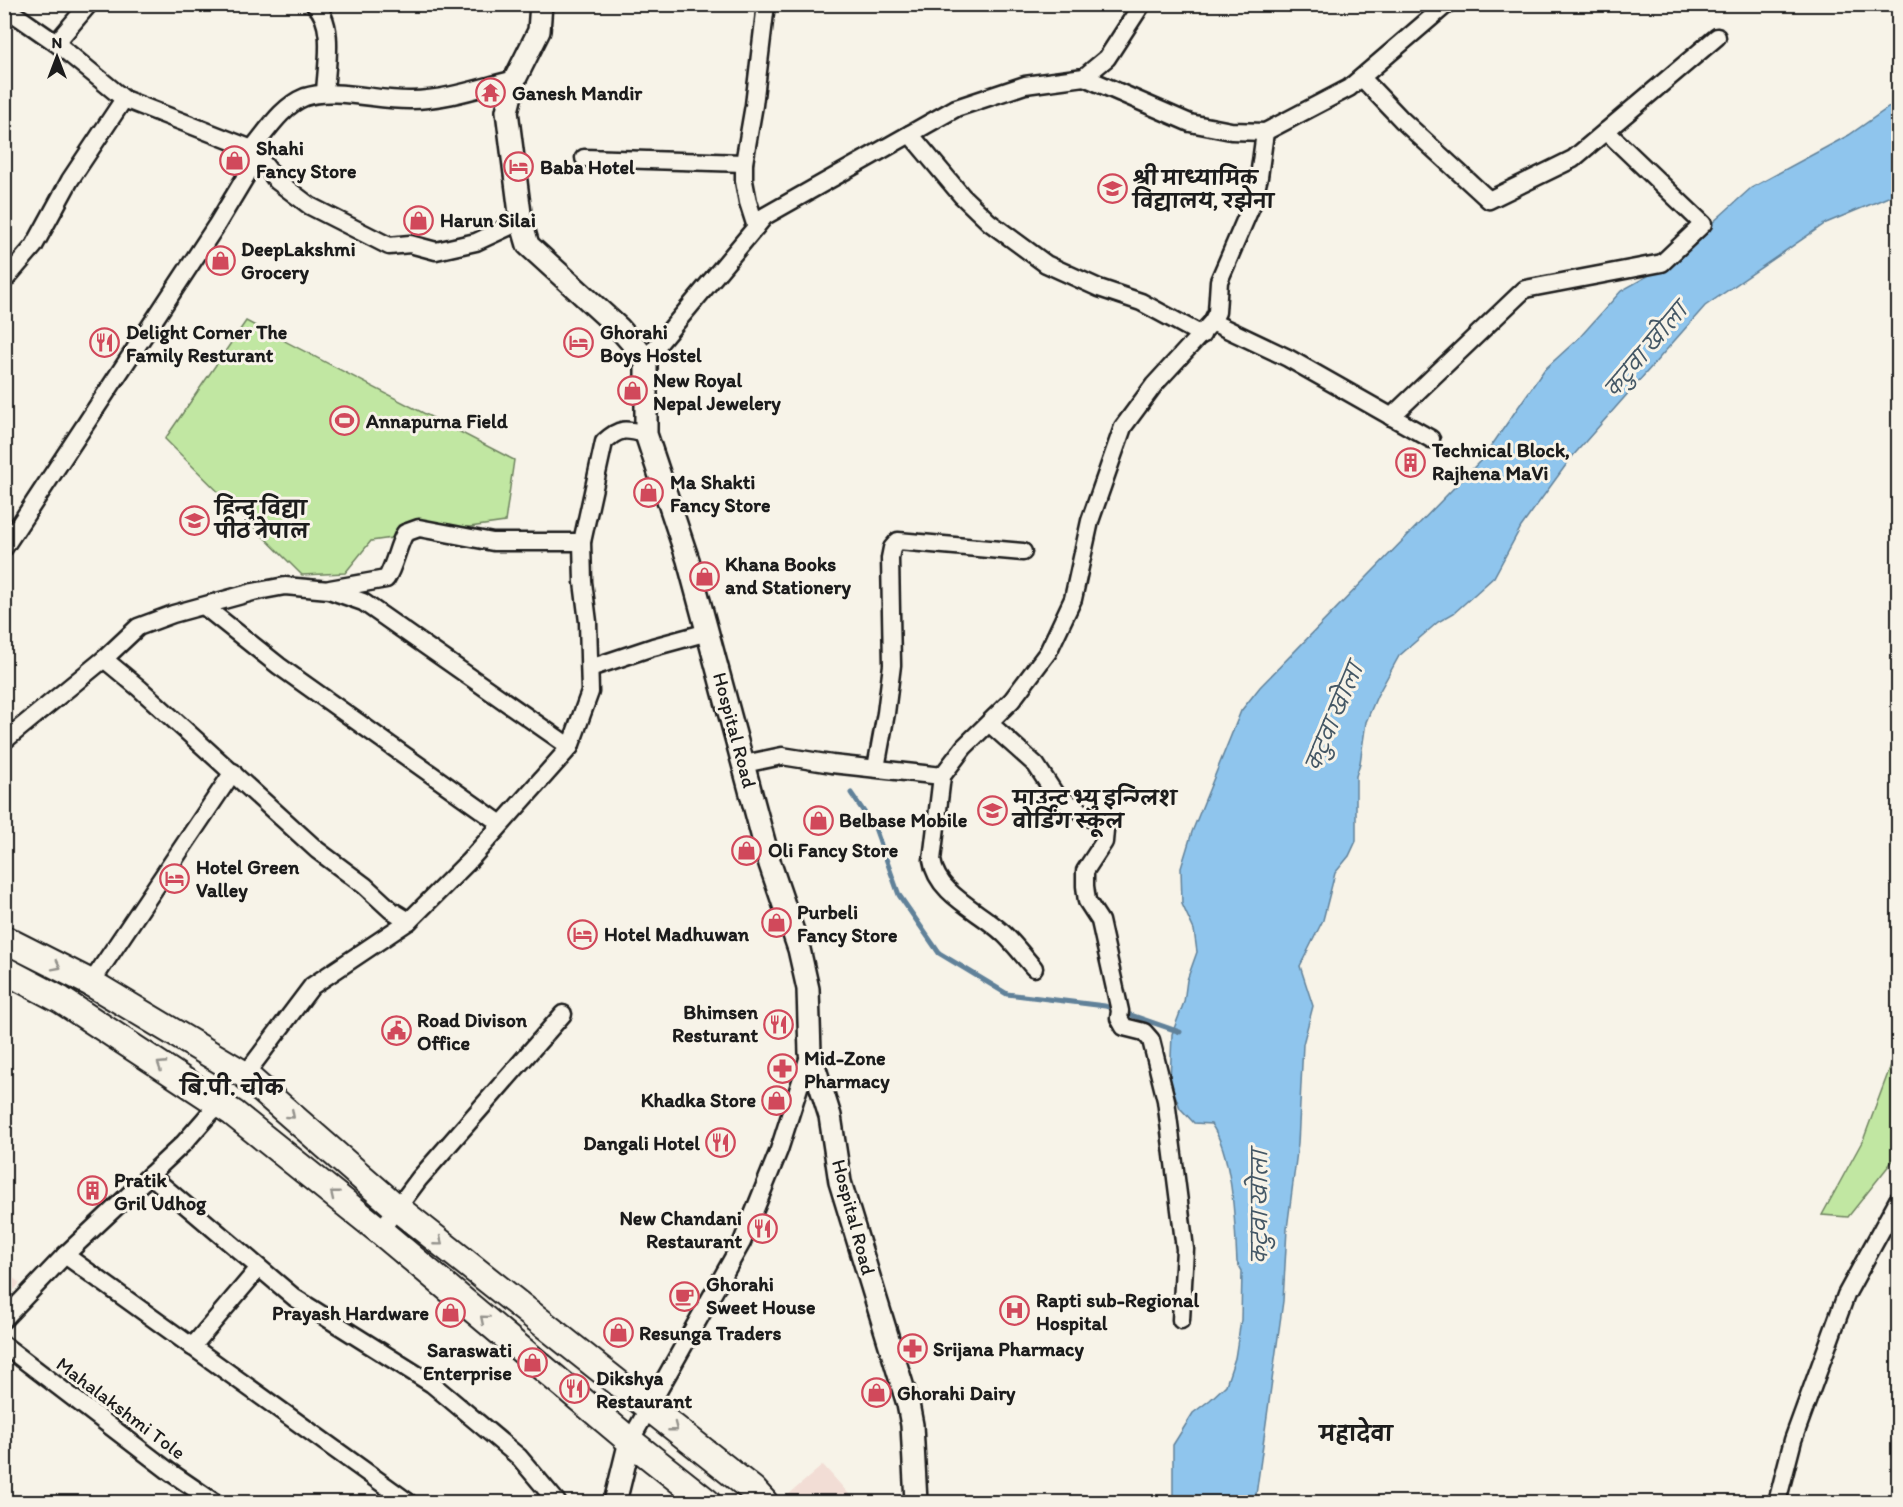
<svg xmlns="http://www.w3.org/2000/svg" width="1903" height="1507" font-family="Itim,'Playpen Sans Deva',sans-serif">
<style>
.built{fill:#f2ddd5}
.green{fill:#c1e7a2;stroke:#6e825f;stroke-width:1.5}
.water{fill:#8fc5ed;stroke:#618199;stroke-width:1.5}
.lines{fill:none;stroke-linecap:round;stroke-linejoin:round}
.stream{stroke:#618199;stroke-width:5}
.minor-casing{stroke:#1c1c1c;stroke-width:21}
.tertiary-casing{stroke:#1c1c1c;stroke-width:26}
.primary-casing{stroke:#1c1c1c;stroke-width:30}
.minor{stroke:#f7f3e8;stroke-width:16}
.tertiary{stroke:#f7f3e8;stroke-width:21}
.primary{stroke:#f7f3e8;stroke-width:26}
.oneway{stroke:#94928c}
.labels{text-anchor:middle;dominant-baseline:central;stroke-width:6;stroke-linejoin:round;paint-order:stroke}
.poi-label{font-size:20px;font-weight:bold;fill:#1c1c1c;stroke:#f7f3e8;text-anchor:start}
.street-label{font-size:20px;fill:#1c1c1c;stroke:#f7f3e8}
.water-label{font-size:21px;font-style:italic;fill:#445765;stroke:#f7f3e8}
.neighbourhood-label{font-size:21px;font-weight:bold;fill:#1c1c1c;stroke:#f7f3e8}
</style>
<rect width="100%" height="100%" fill="#f7f3e8"/>
<filter id="ink" filterUnits="userSpaceOnUse"><feTurbulence type="fractalNoise" baseFrequency=".0167" numOctaves="2"/><feDisplacementMap in="SourceGraphic" scale="12" xChannelSelector="R" yChannelSelector="G"/><feConvolveMatrix kernelMatrix="1 2 1 2 8 2 1 2 1" color-interpolation-filters="sRGB"/></filter>
<g filter="url(#ink)">
<g class="built">
<path d="M5,1272L20,1283L5,1301Z"/>
<path d="M823,1465L856,1502H782L781,1501Z"/>
</g>
<g class="green">
<path d="M246,321L514,460L505,522L371,541L345,573L302,575L165,439Z"/>
<path d="M1898,1051V1154L1848,1217L1822,1215L1864,1138L1894,1057Z"/>
</g>
<path class="water" d="M1898,101V193L1826,223L1705,306L1571,458L1521,527L1494,577L1454,613L1438,622L1399,656L1377,696L1366,722L1360,763L1356,776V841L1349,856L1335,873L1323,920L1300,966L1313,1006L1303,1044L1298,1144L1287,1229L1283,1301L1255,1502H1173V1445L1193,1413L1210,1400L1226,1385L1235,1358L1241,1320L1242,1271L1237,1262C1235,1224 1233,1154 1211,1124L1194,1123L1180,1108L1170,1082L1172,1034L1184,1002L1187,980L1197,952L1194,930L1182,904L1181,868L1192,832L1241,711L1260,687L1483,458L1544,370L1580,337L1621,291L1662,268L1751,188L1849,135Z"/>
<g class="lines">
<path class="stream" d="M851,793L875,828L899,895L939,953L1007,994L1105,1006L1180,1032"/>
<defs>
<g id="minor">
<path d="M314,4C336,23 326,67 325,93"/>
<path d="M4,7L56,43L124,99L252,149L277,181L310,206L389,246L410,244L436,251L476,242L521,221"/>
<path d="M56,43L89,4"/>
<path d="M1084,77L1190,123L1231,131L1265,132L1349,88L1447,4"/>
<path d="M1362,78L1402,120L1489,200L1573,159L1717,37"/>
<path d="M910,134L962,196L989,222L1046,264L1099,288L1141,302L1202,335"/>
<path d="M252,149C267,131 282,106 305,97C333,87 379,101 411,100C446,100 482,87 515,79"/>
<path d="M584,158L744,163"/>
<path d="M756,227L748,202L744,181V163L754,105L766,4"/>
<path d="M4,281L34,246L70,180L124,99"/>
<path d="M1212,322L1288,358L1431,439"/>
<path d="M646,359L765,216L956,108L1025,85L1084,77L1107,58L1142,4"/>
<path d="M1391,417L1525,289L1662,263L1703,224L1606,131"/>
<path d="M4,548L216,226L258,156"/>
<path d="M330,589L386,579C395,565 397,547 405,533L419,528L493,542H582"/>
<path d="M205,607L279,666L501,824"/>
<path d="M104,659L139,688L317,850L365,886L391,910L409,921"/>
<path d="M590,668L653,647L708,632"/>
<path d="M989,723L1036,765L1055,794L1103,826L1105,830L1104,842L1085,871V886L1087,901L1100,921L1120,1011L1119,1018L1124,1027L1144,1032L1151,1040L1166,1100L1185,1249L1181,1320"/>
<path d="M4,741L104,659L138,627L173,614L253,592L285,586L329,590L363,602L570,747"/>
<path d="M744,764L782,756L832,764L942,776L964,747L1012,700L1048,652L1073,599L1090,521L1123,427L1154,385L1212,322L1217,312L1219,281L1253,202L1259,177L1265,132"/>
<path d="M876,768L886,713L892,665L890,558L892,548L898,541L1023,552"/>
<path d="M942,776L932,860C937,896 983,912 1006,936C1016,946 1025,958 1034,968"/>
<path d="M91,983L233,772"/>
<path d="M245,1075L312,986L409,921L468,862L570,747L590,692L588,622L583,582L582,542L604,442C620,427 626,429 646,434"/>
<path d="M150,1175L295,1298L432,1384L519,1457L557,1502"/>
<path d="M380,1231L419,1179L563,1014"/>
<path d="M65,1255L408,1502"/>
<path d="M4,1319L65,1255L184,1143L219,1103"/>
<path d="M4,1345L170,1472L214,1502"/>
<path d="M192,1347L259,1268"/>
<path d="M630,1441L742,1242L779,1150L810,1053"/>
<path d="M1777,1502L1793,1440L1846,1295L1898,1200"/>
</g>
<g id="tertiary">
<path d="M541,4L539,31L515,79L507,111L521,221L528,245L619,328L646,359V434L688,560L770,864L799,949L808,989L810,1053L830,1116L840,1182L908,1404L912,1425L916,1502"/>
<path d="M615,1502L630,1441"/>
</g>
<g id="primary">
<path d="M4,939L91,983L245,1075L397,1208L753,1490L764,1502"/>
<path d="M4,970L61,1000L233,1113L380,1231L630,1441L707,1502"/>
</g>
</defs>
<use href="#minor" class="minor-casing"/>
<use href="#tertiary" class="tertiary-casing"/>
<use href="#primary" class="primary-casing"/>
<use href="#minor" class="minor"/>
<use href="#tertiary" class="tertiary"/>
<use href="#primary" class="primary"/>
</g>
<defs><path id="oneway-chevron" d="M-2-3.5L2.5 0L-2 3.5" fill="none" stroke-width="1.6" stroke-linecap="round" stroke-linejoin="round" transform="scale(1.5)"/></defs>
<g class="oneway">
<use href="#oneway-chevron" transform="translate(57 966) rotate(27)"/>
<use href="#oneway-chevron" transform="translate(161 1065) rotate(-147)"/>
<use href="#oneway-chevron" transform="translate(291 1115) rotate(41)"/>
<use href="#oneway-chevron" transform="translate(334 1194) rotate(-141)"/>
<use href="#oneway-chevron" transform="translate(439 1242) rotate(39)"/>
<use href="#oneway-chevron" transform="translate(484 1319) rotate(-140)"/>
<use href="#oneway-chevron" transform="translate(674 1428) rotate(38)"/>
</g>
</g>
<defs>
<symbol id="temple-ring" viewBox="-11 -11 22 22"><circle r="9.5" fill="#f7f3e8" stroke="#d1495b" stroke-width="1.5"/><path d="M0-6L5-2H3V0L6.5 2.5H4V6H1.5V3h-3V6H-4V2.5H-6.5L-3 0V-2H-5Z" fill="#d1495b"/></symbol>
<symbol id="shop-ring" viewBox="-11 -11 22 22"><circle r="9.5" fill="#f7f3e8" stroke="#d1495b" stroke-width="1.5"/><path d="M-5-2.5h2.3a2.7 3.5 0 0 1 5.4 0H5L5.5 6h-11ZM-1.5-2.5h3a1.5 2.3 0 0 0-3 0Z" fill="#d1495b"/></symbol>
<symbol id="hotel-ring" viewBox="-11 -11 22 22"><circle r="9.5" fill="#f7f3e8" stroke="#d1495b" stroke-width="1.5"/><path d="M-6-4.5h1.5V1H6V5H4.5V3h-9V5H-6ZM-4 0a1.8 1.8 0 1 1 3.6 0ZM.5 0V-2.5h3Q6-2.5 6 0Z" fill="#d1495b"/></symbol>
<symbol id="school-ring" viewBox="-11 -11 22 22"><circle r="9.5" fill="#f7f3e8" stroke="#d1495b" stroke-width="1.5"/><path d="M0-5L7-2L0 1L-7-2ZM-4 1L0 2.5L4 1V4Q0 6-4 4Z" fill="#d1495b"/></symbol>
<symbol id="restaurant-ring" viewBox="-11 -11 22 22"><circle r="9.5" fill="#f7f3e8" stroke="#d1495b" stroke-width="1.5"/><path d="M-5-6h1v4h1v-4h1v4h1v-4h1v5L-1.5 .5V6h-2V.5L-5-1ZM5-6V6H3V1.5H1.5Q1.5-4 5-6Z" fill="#d1495b"/></symbol>
<symbol id="stadium-ring" viewBox="-11 -11 22 22"><circle r="9.5" fill="#f7f3e8" stroke="#d1495b" stroke-width="1.5"/><path d="M0-5a6.5 5 0 1 0 0 10a6.5 5 0 1 0 0-10ZM-3.5-1.8h7v3.6h-7Z" fill="#d1495b"/></symbol>
<symbol id="building-ring" viewBox="-11 -11 22 22"><circle r="9.5" fill="#f7f3e8" stroke="#d1495b" stroke-width="1.5"/><path d="M-4-6H4V6H1V3H-1V6H-4ZM-2.5-4.3h1.7v1.8h-1.7ZM.8-4.3h1.7v1.8H.8ZM-2.5-1h1.7V.8h-1.7ZM.8-1h1.7V.8H.8Z" fill="#d1495b"/></symbol>
<symbol id="civic-ring" viewBox="-11 -11 22 22"><circle r="9.5" fill="#f7f3e8" stroke="#d1495b" stroke-width="1.5"/><path d="M-.6-6.5H3V-4.5H.6V-3L4-1V1h2V6H-6V1h2V-1L-.6-3ZM-1.2 2.5V6h2.4V2.5Z" fill="#d1495b"/></symbol>
<symbol id="pharmacy-ring" viewBox="-11 -11 22 22"><circle r="9.5" fill="#f7f3e8" stroke="#d1495b" stroke-width="1.5"/><path d="M-2-6h4v4h4v4h-4v4h-4v-4h-4v-4h4Z" fill="#d1495b"/></symbol>
<symbol id="cafe-ring" viewBox="-11 -11 22 22"><circle r="9.5" fill="#f7f3e8" stroke="#d1495b" stroke-width="1.5"/><path d="M-5.5-4.5H6V0H3Q3 3.5 0 3.5H-2.5Q-5.5 3.5-5.5 0ZM3-3.2v2h1.7v-2ZM-6 4.5H4V6H-6Z" fill="#d1495b"/></symbol>
<symbol id="hospital-ring" viewBox="-11 -11 22 22"><circle r="9.5" fill="#f7f3e8" stroke="#d1495b" stroke-width="1.5"/><path d="M-5-5h3v3.5h4V-5h3V5h-3V1.5h-4V5h-3Z" fill="#d1495b"/></symbol>
</defs>
<g fill-rule="evenodd">
<use href="#temple-ring" x="474" y="76" width="33" height="33"/>
<use href="#shop-ring" x="218" y="144" width="33" height="33"/>
<use href="#hotel-ring" x="502" y="150" width="33" height="33"/>
<use href="#school-ring" x="1096" y="172" width="33" height="33"/>
<use href="#shop-ring" x="402" y="204" width="33" height="33"/>
<use href="#shop-ring" x="204" y="244" width="33" height="33"/>
<use href="#restaurant-ring" x="88" y="326" width="33" height="33"/>
<use href="#hotel-ring" x="562" y="326" width="33" height="33"/>
<use href="#shop-ring" x="616" y="374" width="33" height="33"/>
<use href="#stadium-ring" x="328" y="404" width="33" height="33"/>
<use href="#building-ring" x="1394" y="446" width="33" height="33"/>
<use href="#shop-ring" x="632" y="476" width="33" height="33"/>
<use href="#school-ring" x="178" y="504" width="33" height="33"/>
<use href="#shop-ring" x="688" y="560" width="33" height="33"/>
<use href="#school-ring" x="976" y="794" width="33" height="33"/>
<use href="#shop-ring" x="802" y="804" width="33" height="33"/>
<use href="#shop-ring" x="730" y="834" width="33" height="33"/>
<use href="#hotel-ring" x="158" y="862" width="33" height="33"/>
<use href="#shop-ring" x="760" y="906" width="33" height="33"/>
<use href="#hotel-ring" x="566" y="918" width="33" height="33"/>
<use href="#restaurant-ring" x="762" y="1008" width="33" height="33"/>
<use href="#civic-ring" x="380" y="1014" width="33" height="33"/>
<use href="#pharmacy-ring" x="766" y="1052" width="33" height="33"/>
<use href="#shop-ring" x="760" y="1084" width="33" height="33"/>
<use href="#restaurant-ring" x="704" y="1126" width="33" height="33"/>
<use href="#building-ring" x="76" y="1174" width="33" height="33"/>
<use href="#restaurant-ring" x="746" y="1212" width="33" height="33"/>
<use href="#cafe-ring" x="668" y="1280" width="33" height="33"/>
<use href="#hospital-ring" x="998" y="1294" width="33" height="33"/>
<use href="#shop-ring" x="434" y="1296" width="33" height="33"/>
<use href="#shop-ring" x="602" y="1316" width="33" height="33"/>
<use href="#pharmacy-ring" x="896" y="1332" width="33" height="33"/>
<use href="#shop-ring" x="516" y="1346" width="33" height="33"/>
<use href="#restaurant-ring" x="558" y="1372" width="33" height="33"/>
<use href="#shop-ring" x="860" y="1376" width="33" height="33"/>
</g>
<g class="labels">
<g class="poi-label">
<text x="512" y="93">Ganesh Mandir</text>
<text x="256" y="148">Shahi<tspan x="256" dy="23">Fancy Store</tspan></text>
<text x="540" y="167">Baba Hotel</text>
<text x="1133" y="178">श्री माध्यामिक<tspan x="1133" dy="23">विद्यालय, रझेना</tspan></text>
<text x="440" y="220">Harun Silai</text>
<text x="241" y="249">DeepLakshmi<tspan x="241" dy="23">Grocery</tspan></text>
<text x="126" y="332">Delight Corner The<tspan x="126" dy="23">Family Resturant</tspan></text>
<text x="600" y="332">Ghorahi<tspan x="600" dy="23">Boys Hostel</tspan></text>
<text x="653" y="380">New Royal<tspan x="653" dy="23">Nepal Jewelery</tspan></text>
<text x="366" y="421">Annapurna Field</text>
<text x="1432" y="450">Technical Block,<tspan x="1432" dy="23">Rajhena MaVi</tspan></text>
<text x="670" y="482">Ma Shakti<tspan x="670" dy="23">Fancy Store</tspan></text>
<text x="215" y="508">हिन्दु विद्या<tspan x="215" dy="23">पीठ नेपाल</tspan></text>
<text x="725" y="564">Khana Books<tspan x="725" dy="23">and Stationery</tspan></text>
<text x="1013" y="798">माउन्ट भ्यु इन्ग्लिश<tspan x="1013" dy="23">वोर्डिंग स्कूल</tspan></text>
<text x="839" y="820">Belbase Mobile</text>
<text x="768" y="850">Oli Fancy Store</text>
<text x="196" y="867">Hotel Green<tspan x="196" dy="23">Valley</tspan></text>
<text x="797" y="912">Purbeli<tspan x="797" dy="23">Fancy Store</tspan></text>
<text x="604" y="934">Hotel Madhuwan</text>
<text x="758" y="1012" text-anchor="end">Bhimsen<tspan x="758" dy="23">Resturant</tspan></text>
<text x="417" y="1020">Road Divison<tspan x="417" dy="23">Office</tspan></text>
<text x="804" y="1058">Mid-Zone<tspan x="804" dy="23">Pharmacy</tspan></text>
<text x="756" y="1100" text-anchor="end">Khadka Store</text>
<text x="700" y="1143" text-anchor="end">Dangali Hotel</text>
<text x="114" y="1180">Pratik<tspan x="114" dy="23">Gril Udhog</tspan></text>
<text x="742" y="1218" text-anchor="end">New Chandani<tspan x="742" dy="23">Restaurant</tspan></text>
<text x="706" y="1284">Ghorahi<tspan x="706" dy="23">Sweet House</tspan></text>
<text x="1036" y="1300">Rapti sub-Regional<tspan x="1036" dy="23">Hospital</tspan></text>
<text x="429" y="1313" text-anchor="end">Prayash Hardware</text>
<text x="639" y="1333">Resunga Traders</text>
<text x="933" y="1349">Srijana Pharmacy</text>
<text x="512" y="1350" text-anchor="end">Saraswati<tspan x="512" dy="23">Enterprise</tspan></text>
<text x="596" y="1378">Dikshya<tspan x="596" dy="23">Restaurant</tspan></text>
<text x="897" y="1393">Ghorahi Dairy</text>
</g>
<g class="street-label">
<text transform="translate(735 730) rotate(75)">Hospital Road</text>
<text transform="translate(854 1217) rotate(75)">Hospital Road</text>
<text transform="translate(121 1408) rotate(37)">Mahalakshmi Tole</text>
</g>
<g class="water-label">
<text transform="translate(1646 350) rotate(-50)">कटुवा खोला</text>
<text transform="translate(1334 717) rotate(-67)">कटुवा खोला</text>
<text transform="translate(1259 1207) rotate(-90)">कटुवा खोला</text>
</g>
<g class="neighbourhood-label">
<text x="232" y="1087">बि.पी. चोक</text>
<text x="1356" y="1433">महादेवा</text>
</g>
</g>
<rect width="1903" height="1507" fill="none" stroke="#f7f3e8" stroke-width="24"/>
<rect x="12" y="12" width="1879" height="1483" fill="none" stroke="#1c1c1c" stroke-width="2" filter="url(#ink)"/>
<g transform="translate(57 57)" stroke="#f7f3e8" stroke-width="4.5" paint-order="stroke">
<path d="M0-4.5L10 22L0 15L-10 22Z" fill="#1c1c1c"/>
<text y="-9" font-size="16" font-weight="bold" text-anchor="middle" fill="#1c1c1c">N</text>
</g>
</svg>
